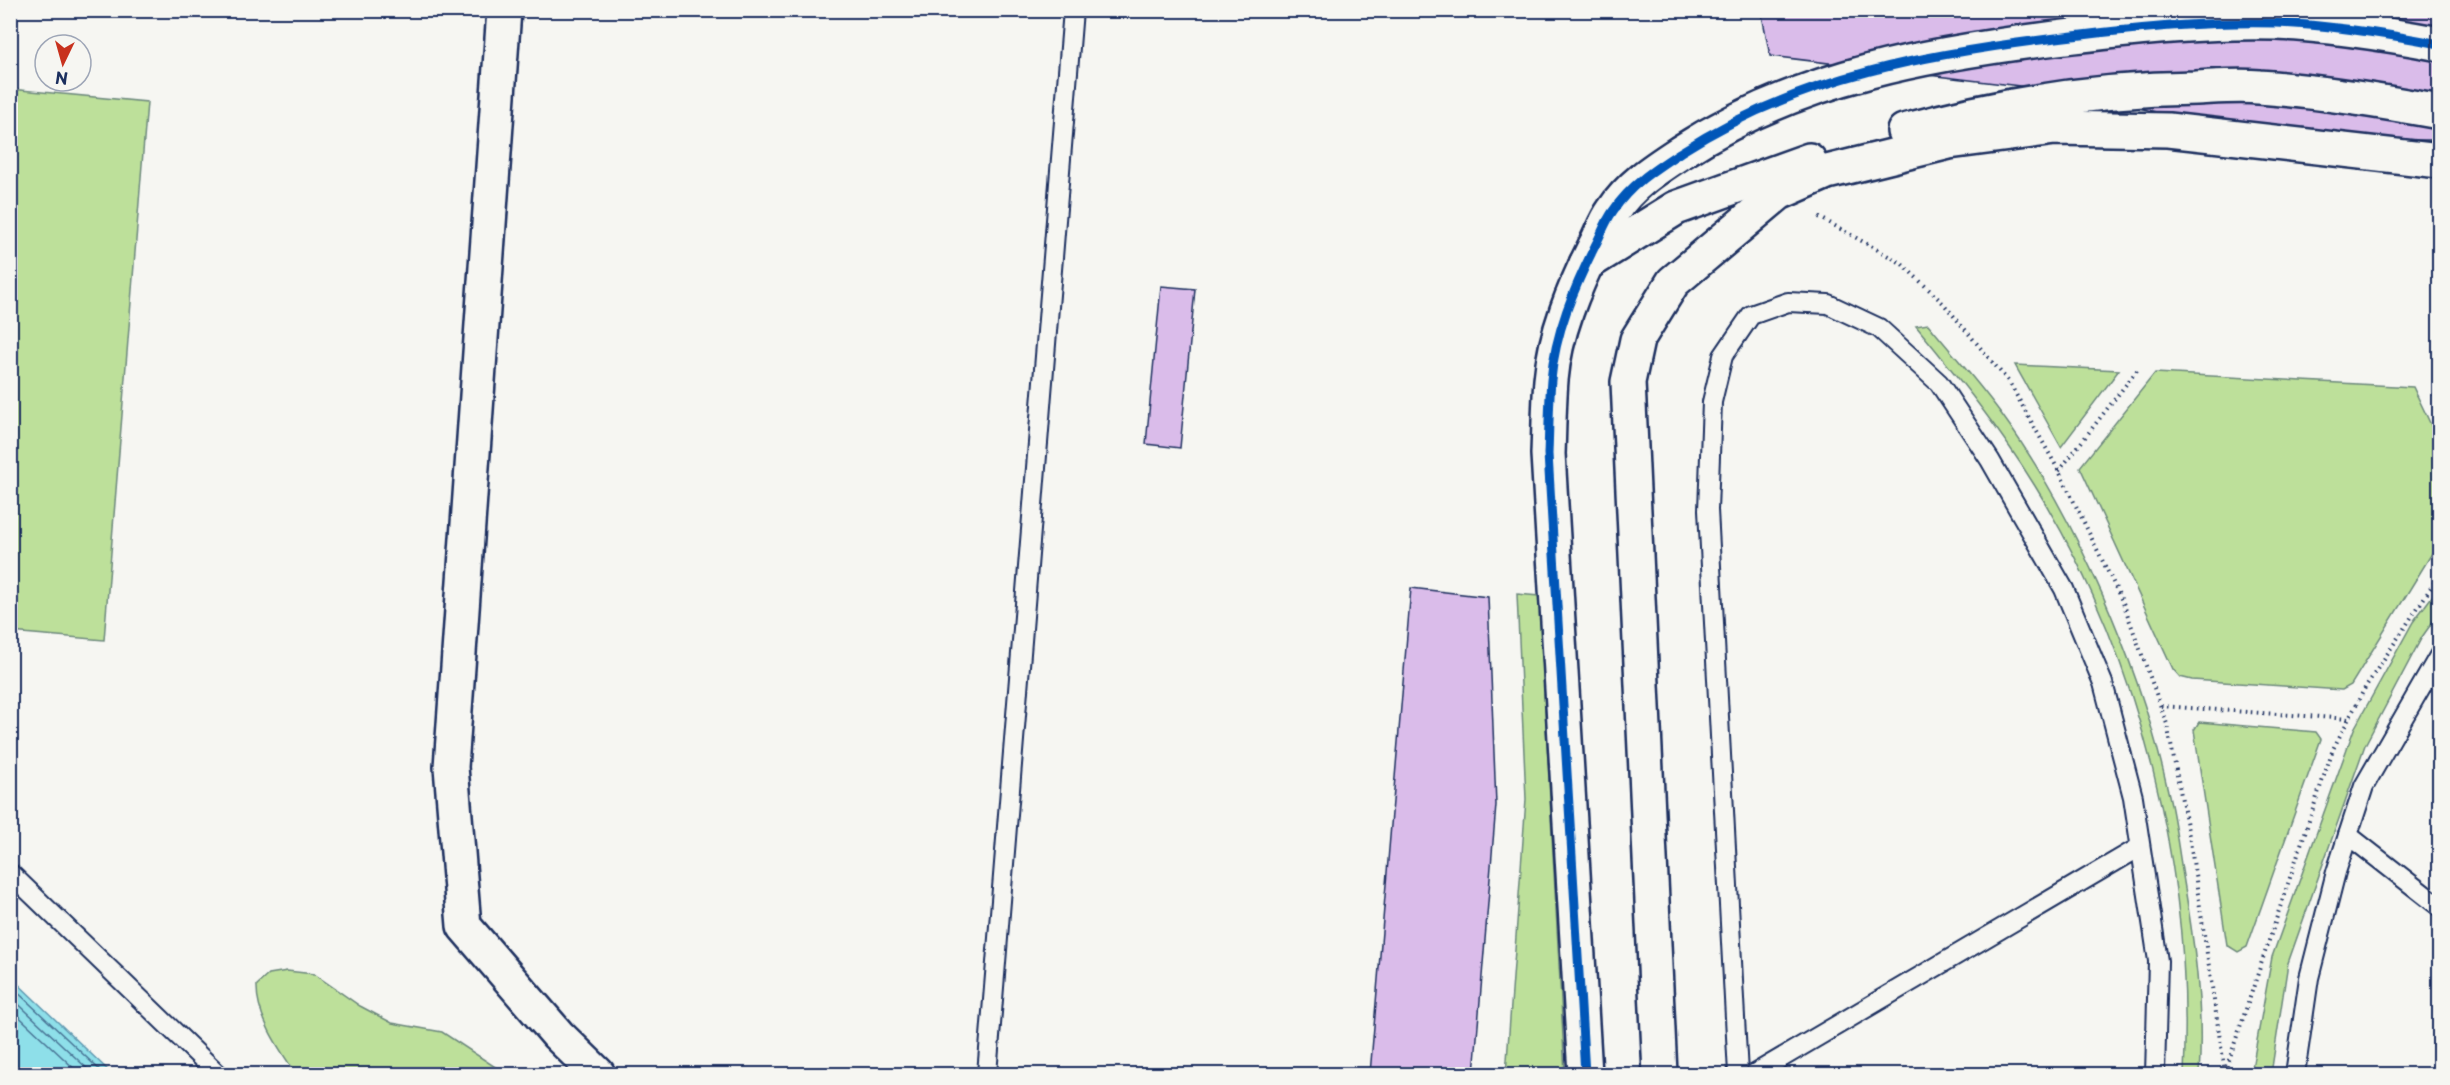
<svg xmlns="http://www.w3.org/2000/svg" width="2450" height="1085" font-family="'Playpen Sans',sans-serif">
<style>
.green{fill:#bde09a;stroke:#6c887c;stroke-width:1.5}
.water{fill:#8edfe9;stroke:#6099b1;stroke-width:1.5}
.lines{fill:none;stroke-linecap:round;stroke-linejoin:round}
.shore{stroke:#497596;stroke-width:1.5}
.building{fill:#dabcea;stroke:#1b2f5e;stroke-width:1.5}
.service-casing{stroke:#1b2f5e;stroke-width:22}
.tertiary-casing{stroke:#1b2f5e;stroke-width:38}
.secondary-casing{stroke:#1b2f5e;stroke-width:38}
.path{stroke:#1b2f5e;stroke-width:4;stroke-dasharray:1.5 4.5;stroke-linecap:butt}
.service{stroke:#f6f6f2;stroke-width:18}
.tertiary{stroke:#f6f6f2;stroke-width:33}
.secondary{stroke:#f6f6f2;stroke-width:33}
.cycleway-casing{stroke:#f6f6f2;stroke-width:13}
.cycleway{stroke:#0057b8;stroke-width:9}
</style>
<rect width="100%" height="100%" fill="#f6f6f2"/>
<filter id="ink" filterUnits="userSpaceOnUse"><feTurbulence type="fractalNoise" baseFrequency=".0167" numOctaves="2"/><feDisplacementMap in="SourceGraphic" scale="12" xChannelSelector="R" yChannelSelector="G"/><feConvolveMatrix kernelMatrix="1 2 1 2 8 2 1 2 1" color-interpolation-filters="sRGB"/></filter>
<g filter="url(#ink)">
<g class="green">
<path d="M10,89L147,102L104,640L11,632Z"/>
<path d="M1928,324C1952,353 1978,382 2000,412C2076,516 2140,666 2168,791C2175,819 2178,848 2183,876C2194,941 2204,1008 2199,1074H2184C2194,875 2140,656 2035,486C2000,429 1958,377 1916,326Z"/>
<path d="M2015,365L2119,370L2061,447Z"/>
<path d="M2155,373L2413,387L2439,442V542L2351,685L2342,690L2192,680L2180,677L2173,669L2080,467Z"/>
<path d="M2439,587V613L2422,637L2365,745L2288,963L2271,1074H2251L2272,957L2354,729L2413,622Z"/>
<path d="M1517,594L1539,596L1565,1074H1506L1526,799Z"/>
<path d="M2199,722L2316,732L2321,739L2247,947L2238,952L2227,945L2194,730Z"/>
<path d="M287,971L314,974L360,1006L392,1023L442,1032L506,1074H296C279,1049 256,1016 257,985L269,974Z"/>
</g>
<path class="water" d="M11,977L112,1074H11Z"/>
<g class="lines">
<g class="shore">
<path d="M10,985L104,1074"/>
<path d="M10,996L93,1074"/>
<path d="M10,1008L80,1074"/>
</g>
</g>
<g class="building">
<path d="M1761,10H2440V140H2370L2209,124L2108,101L2020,86L1770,56Z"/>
<path d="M1161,286L1195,289L1180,448L1146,444Z"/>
<path d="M1411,588L1488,597L1496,805L1474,1074H1370Z"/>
</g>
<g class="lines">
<defs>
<g id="service">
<path d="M2348,835L2440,907"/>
<path d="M10,873L218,1074"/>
<path d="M987,1074L1073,10"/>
<path d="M1738,1074L1708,510L1712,402L1723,356L1751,315L1788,302L1828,304L1879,328L1939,383L1990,460L2064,589L2103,683L2133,797L2158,961L2155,1074"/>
<path d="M1754,1074L2140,847"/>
<path d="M2295,1074L2309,978L2336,872L2364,786L2440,654"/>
</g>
<g id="tertiary">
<path d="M1904,131C2001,104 2095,89 2196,88C2217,87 2239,85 2259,87C2320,91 2380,101 2440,112"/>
<path d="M1586,264L1676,208L1809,160"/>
<path d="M1585,1074L1548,454C1549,429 1549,405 1551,380C1555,333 1574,288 1595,246C1601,235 1605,222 1613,211C1630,185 1655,169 1681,152C1800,75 1935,52 2073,36C2141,28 2208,21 2277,23C2331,25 2386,34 2440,44"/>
<path d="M1660,1074L1628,382L1637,340L1673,282L1779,193L1827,172L1949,142L2055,128L2168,130L2440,161"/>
</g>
<path id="secondary" d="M504,10L451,767L464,926L558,1035L598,1074"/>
</defs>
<use href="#service" class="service-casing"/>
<use href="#tertiary" class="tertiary-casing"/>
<use href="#secondary" class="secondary-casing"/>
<g class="path">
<path d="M1819,217L1901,263L1943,303L2009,382L2059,471L2124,605L2167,724L2190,841L2225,1073"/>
<path d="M2434,394L2440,404"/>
<path d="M2059,471L2138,369"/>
<path d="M2161,706L2349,719"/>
<path d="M2225,1072L2333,749L2366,686L2440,574"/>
</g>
<use href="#service" class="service"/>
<use href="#tertiary" class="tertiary"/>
<use href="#secondary" class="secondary"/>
<defs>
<path id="cycleway" d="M1585,1074L1548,454C1549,429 1549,405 1551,380C1555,333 1574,288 1595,246C1601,235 1605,222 1613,211C1630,185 1655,169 1681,152C1800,75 1935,52 2073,36C2141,28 2208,21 2277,23C2331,25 2386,34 2440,44"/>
</defs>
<use href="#cycleway" class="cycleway-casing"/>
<use href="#cycleway" class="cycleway"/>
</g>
</g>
<rect width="2450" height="1085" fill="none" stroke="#f6f6f2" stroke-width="36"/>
<rect x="18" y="18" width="2414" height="1049" fill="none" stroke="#1b2f5e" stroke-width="2" filter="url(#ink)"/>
<g transform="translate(63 63) rotate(185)"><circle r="28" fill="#f6f6f2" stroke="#9ea6b7" stroke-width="1.5"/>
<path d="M0-4.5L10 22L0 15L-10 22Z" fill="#c8321e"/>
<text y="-9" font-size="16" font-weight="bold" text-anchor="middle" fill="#1b2f5e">N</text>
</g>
</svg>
